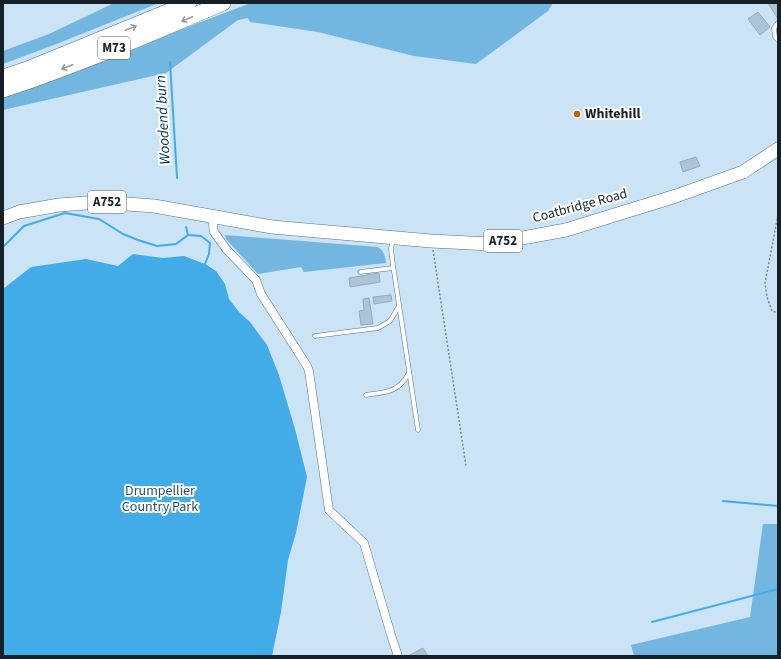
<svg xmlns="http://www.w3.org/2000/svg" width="781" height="659" font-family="'Source Sans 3',sans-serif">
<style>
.green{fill:#73b7e1}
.water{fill:#42ace8}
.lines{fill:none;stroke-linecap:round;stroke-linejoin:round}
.stream{stroke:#42ace8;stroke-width:2}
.building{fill:#acc5d6;stroke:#93abbc}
.service-casing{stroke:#59707f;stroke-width:5}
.minor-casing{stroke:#59707f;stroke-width:9}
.primary-casing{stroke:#59707f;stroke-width:14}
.motorway-casing{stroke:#59707f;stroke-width:16}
.path{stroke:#758793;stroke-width:1.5;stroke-dasharray:2 2;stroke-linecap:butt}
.service{stroke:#fff;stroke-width:4}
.minor{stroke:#fff;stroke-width:8}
.primary{stroke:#fff;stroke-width:13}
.motorway{stroke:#fff;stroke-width:15}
.oneway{stroke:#979b9e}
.poi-dot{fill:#bd6500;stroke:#fff;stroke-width:1.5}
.labels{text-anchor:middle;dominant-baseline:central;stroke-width:4;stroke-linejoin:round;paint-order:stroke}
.shield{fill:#fff;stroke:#5d6368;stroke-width:1}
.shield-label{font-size:13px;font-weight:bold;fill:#172027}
.poi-label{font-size:14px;font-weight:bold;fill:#172027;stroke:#fff;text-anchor:start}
.street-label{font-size:14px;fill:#172027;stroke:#fff}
.park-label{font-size:14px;fill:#29536d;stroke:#fff}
.water-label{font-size:15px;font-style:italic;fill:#05344c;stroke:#fff}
</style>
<rect width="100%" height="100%" fill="#cae4f5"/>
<g class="green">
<path d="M114,3H159L59,43L3,64V51L49,34Z"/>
<path d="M251,3H553L548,11L476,64L414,56L318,32L250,22L248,18L238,20L166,73L3,110V97Z"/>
<path d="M225,235L378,247C384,251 385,256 386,263L304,272L301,267L258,274L226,239Z"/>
<path d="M763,524H778V656H634L631,645L750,617Z"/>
</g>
<path class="water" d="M133,254L163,258L184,256L205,264L216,271L225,284L229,299L239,312L250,322L267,345L279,375L295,429L307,477L296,533L288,560L281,612L272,656H3V289L31,267L86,259L118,266Z"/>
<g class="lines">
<g class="stream">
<path d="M170,62L177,178"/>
<path d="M186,227L188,235L201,236L210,243L209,254L205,264"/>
<path d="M3,247L24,226L65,213L99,219L123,234L138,240L157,246L176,244L188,235"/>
<path d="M723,501L778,506"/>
<path d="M652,622L778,589"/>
</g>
</g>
<g class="building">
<path d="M768,3H778V19Z"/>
<path d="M758,12L770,27L760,35L748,19Z"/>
<path d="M696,157L700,166L683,172L680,162Z"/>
<path d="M379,273L380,282L350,287L349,278Z"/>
<path d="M391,295L392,301L374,304L373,297Z"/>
<path d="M369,298L373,324L361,325L359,311L364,310L363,299Z"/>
<path d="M423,648L428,656H411L410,655Z"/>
</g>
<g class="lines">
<defs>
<g id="service">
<path d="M778,23L774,28L775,37L778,40"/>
<path d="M393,239L391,249L393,265L418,430"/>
<path d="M360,272L393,268"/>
<path d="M315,336L378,328L390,321L399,306"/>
<path d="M366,395C386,392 398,393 409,373"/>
</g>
<path id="minor" d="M212,217L214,232L227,250L256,280L261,294L307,366L309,371L329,510L364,543L391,635L398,656"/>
<path id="primary" d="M3,218L19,212L59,205L100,202L154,206L272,227L431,241L490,244L566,230L676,196L743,172L778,149"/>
<g id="motorway">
<path d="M3,77L30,68L189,3"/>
<path d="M3,90C78,65 151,34 223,3"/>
</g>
</defs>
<use href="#service" class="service-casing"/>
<use href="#minor" class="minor-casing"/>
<use href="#primary" class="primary-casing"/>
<use href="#motorway" class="motorway-casing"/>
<g class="path">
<path d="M778,215L765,283L767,297L772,311L778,313"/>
<path d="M433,250L466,466"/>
</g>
<use href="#service" class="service"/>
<use href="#minor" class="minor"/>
<use href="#primary" class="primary"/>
<use href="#motorway" class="motorway"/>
</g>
<defs><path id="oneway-shaft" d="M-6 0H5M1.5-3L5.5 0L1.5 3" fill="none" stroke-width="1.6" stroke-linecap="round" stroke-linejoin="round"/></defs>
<g class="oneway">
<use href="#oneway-shaft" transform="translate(187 19) rotate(157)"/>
<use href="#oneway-shaft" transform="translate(131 28) rotate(-22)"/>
<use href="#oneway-shaft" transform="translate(67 67) rotate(159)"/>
</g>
<circle class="poi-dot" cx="577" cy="114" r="4"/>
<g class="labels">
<g class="shield">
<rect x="98" y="37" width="32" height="22" rx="3"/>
<rect x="88" y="191" width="38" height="22" rx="3"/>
<rect x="484" y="230" width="38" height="22" rx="3"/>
</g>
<g class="shield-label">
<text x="114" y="48">M73</text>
<text x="107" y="202">A752</text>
<text x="503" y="241">A752</text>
</g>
<g class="poi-label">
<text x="585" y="114">Whitehill</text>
</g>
<g class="street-label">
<text transform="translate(580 206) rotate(-15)">Coatbridge Road</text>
</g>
<g class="park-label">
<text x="160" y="491">Drumpellier<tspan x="160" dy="16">Country Park</tspan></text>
</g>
<g class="water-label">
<text transform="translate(163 120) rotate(-93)">Woodend burn</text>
</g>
</g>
<rect width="781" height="659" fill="none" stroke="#172027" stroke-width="8"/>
</svg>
